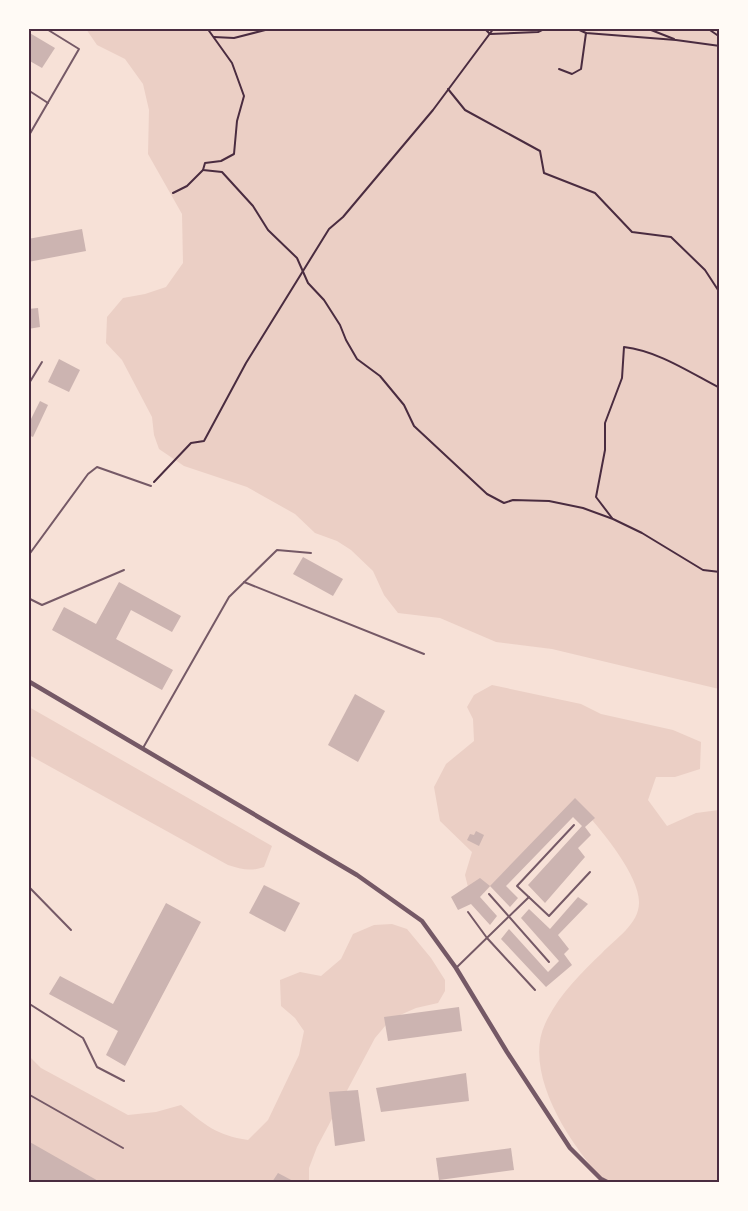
<svg xmlns="http://www.w3.org/2000/svg" width="748" height="1211" font-family="Mulish,sans-serif">
<style>
.green{fill:#ebcfc5}
.building{fill:#ccb4b1}
.lines{fill:none;stroke-linecap:round;stroke-linejoin:round}
.path{stroke:#4a2c40;stroke-width:2}
.service{stroke:#755966;stroke-width:2}
.minor{stroke:#755966;stroke-width:4.5}
.neatline{fill:none;stroke:#4a2c40;stroke-width:2}
</style>
<rect width="100%" height="100%" fill="#f7e1d7"/>
<g class="green">
<path d="M86,29H719V689L552,649L496,642L440,618L398,613L384,595L373,571L351,550L337,541L315,533L295,514L247,487L184,466L159,449L154,435L152,417L122,360L106,343L107,317L123,298L145,294L166,287L183,263L182,214L148,154L149,110L143,84L125,59L97,45Z"/>
<path d="M492,685L581,704L601,714L673,730L701,742L700,769L675,777H656L648,800L667,826L696,813L719,810V1182H606C572,1149 522,1073 545,1024C557,997 581,973 602,953C615,939 639,924 639,903C640,877 603,832 586,813L568,815L502,874L484,893L468,887L465,875L472,852L440,821L434,787L446,764L474,741L473,719L467,707L474,695Z"/>
<path d="M29,707L272,846L264,867C250,872 241,869 228,865L29,755Z"/>
<path d="M392,924L407,929L431,958L445,980V991L438,1003L416,1008L391,1019L375,1038L317,1147L309,1168V1182H29L28,1055L41,1068L128,1115L156,1112L181,1105C205,1125 216,1135 248,1140L268,1120L299,1055L304,1031L295,1018L281,1006L280,980L300,972L321,976L341,959L353,934L374,925Z"/>
</g>
<g class="building">
<path d="M28,32L55,48L42,68L28,60Z"/>
<path d="M82,229L86,251L28,262V239Z"/>
<path d="M38,308L40,327L28,329V309Z"/>
<path d="M59,359L80,370L69,392L48,382Z"/>
<path d="M40,401L48,405L33,437L28,435V425Z"/>
<path d="M303,557L343,579L333,596L293,574Z"/>
<path d="M119,582L181,616L172,632L131,610L116,639L173,670L162,690L52,630L64,607L96,624Z"/>
<path d="M355,694L385,711L358,762L328,745Z"/>
<path d="M575,798L595,818L585,827L591,835L578,848L585,857L545,903L528,885L582,826L573,817L506,886L518,898L510,907L490,886Z"/>
<path d="M476,831L484,835L479,846L467,840L470,834L474,835Z"/>
<path d="M480,878L490,886L480,897L497,916L490,925L471,904L458,910L451,897Z"/>
<path d="M264,885L300,903L285,932L249,913Z"/>
<path d="M578,897L588,904L558,935L569,949L564,954L572,965L546,987L501,939L509,929L548,972L559,961L521,918L529,909L550,929Z"/>
<path d="M166,903L201,922L125,1066L106,1055L118,1031L49,994L60,976L113,1004Z"/>
<path d="M459,1007L462,1031L388,1041L384,1017Z"/>
<path d="M466,1073L469,1101L381,1112L376,1088Z"/>
<path d="M358,1090L365,1141L335,1146L329,1092Z"/>
<path d="M28,1141L100,1182H28Z"/>
<path d="M511,1148L514,1170L439,1180L436,1158Z"/>
<path d="M278,1173L295,1182H272Z"/>
</g>
<g class="lines">
<g class="path">
<path d="M207,28L232,63L244,96L237,121L234,154L221,161L205,163L203,170L222,172L253,206L268,230L297,258L308,283L324,300L340,325L346,340L357,359L380,376L404,405L414,426L487,494L504,503L513,500L549,501L583,508L613,519L642,533L703,570L720,572"/>
<path d="M484,28L490,34L538,32L546,28"/>
<path d="M575,28L586,33L676,40L720,46"/>
<path d="M646,28L674,39"/>
<path d="M707,28L720,37"/>
<path d="M214,37L234,38L273,28"/>
<path d="M559,69L572,74L581,69L586,33"/>
<path d="M448,89L465,110L540,151L544,173L595,193L632,232L671,237L705,270L720,293"/>
<path d="M173,193L187,186L203,170"/>
<path d="M154,482L191,443L204,441L246,363L329,229L343,217L433,110L494,28"/>
<path d="M612,518L596,497L605,450V423L622,378L624,347C658,351 689,372 720,388"/>
</g>
<g class="service">
<path d="M28,90L48,103"/>
<path d="M28,137L79,49L45,28"/>
<path d="M28,385L42,362"/>
<path d="M28,556L88,474L97,467L151,486"/>
<path d="M244,582L424,654"/>
<path d="M28,598L42,605L124,570"/>
<path d="M143,748L229,597L277,550L311,553"/>
<path d="M574,825L517,886L549,916L590,872"/>
<path d="M28,886L71,930"/>
<path d="M489,894L549,962"/>
<path d="M468,912L487,938L535,990"/>
<path d="M456,968L529,897"/>
<path d="M28,1003L83,1038L97,1067L124,1081"/>
<path d="M28,1094L123,1148"/>
</g>
<path class="minor" d="M28,681L357,875L422,921L456,968L507,1052L570,1148L601,1179L607,1182"/>
</g>
<rect width="748" height="1211" fill="none" stroke="#fffaf5" stroke-width="60"/>
<rect x="30" y="30" width="688" height="1151" class="neatline"/>
</svg>
